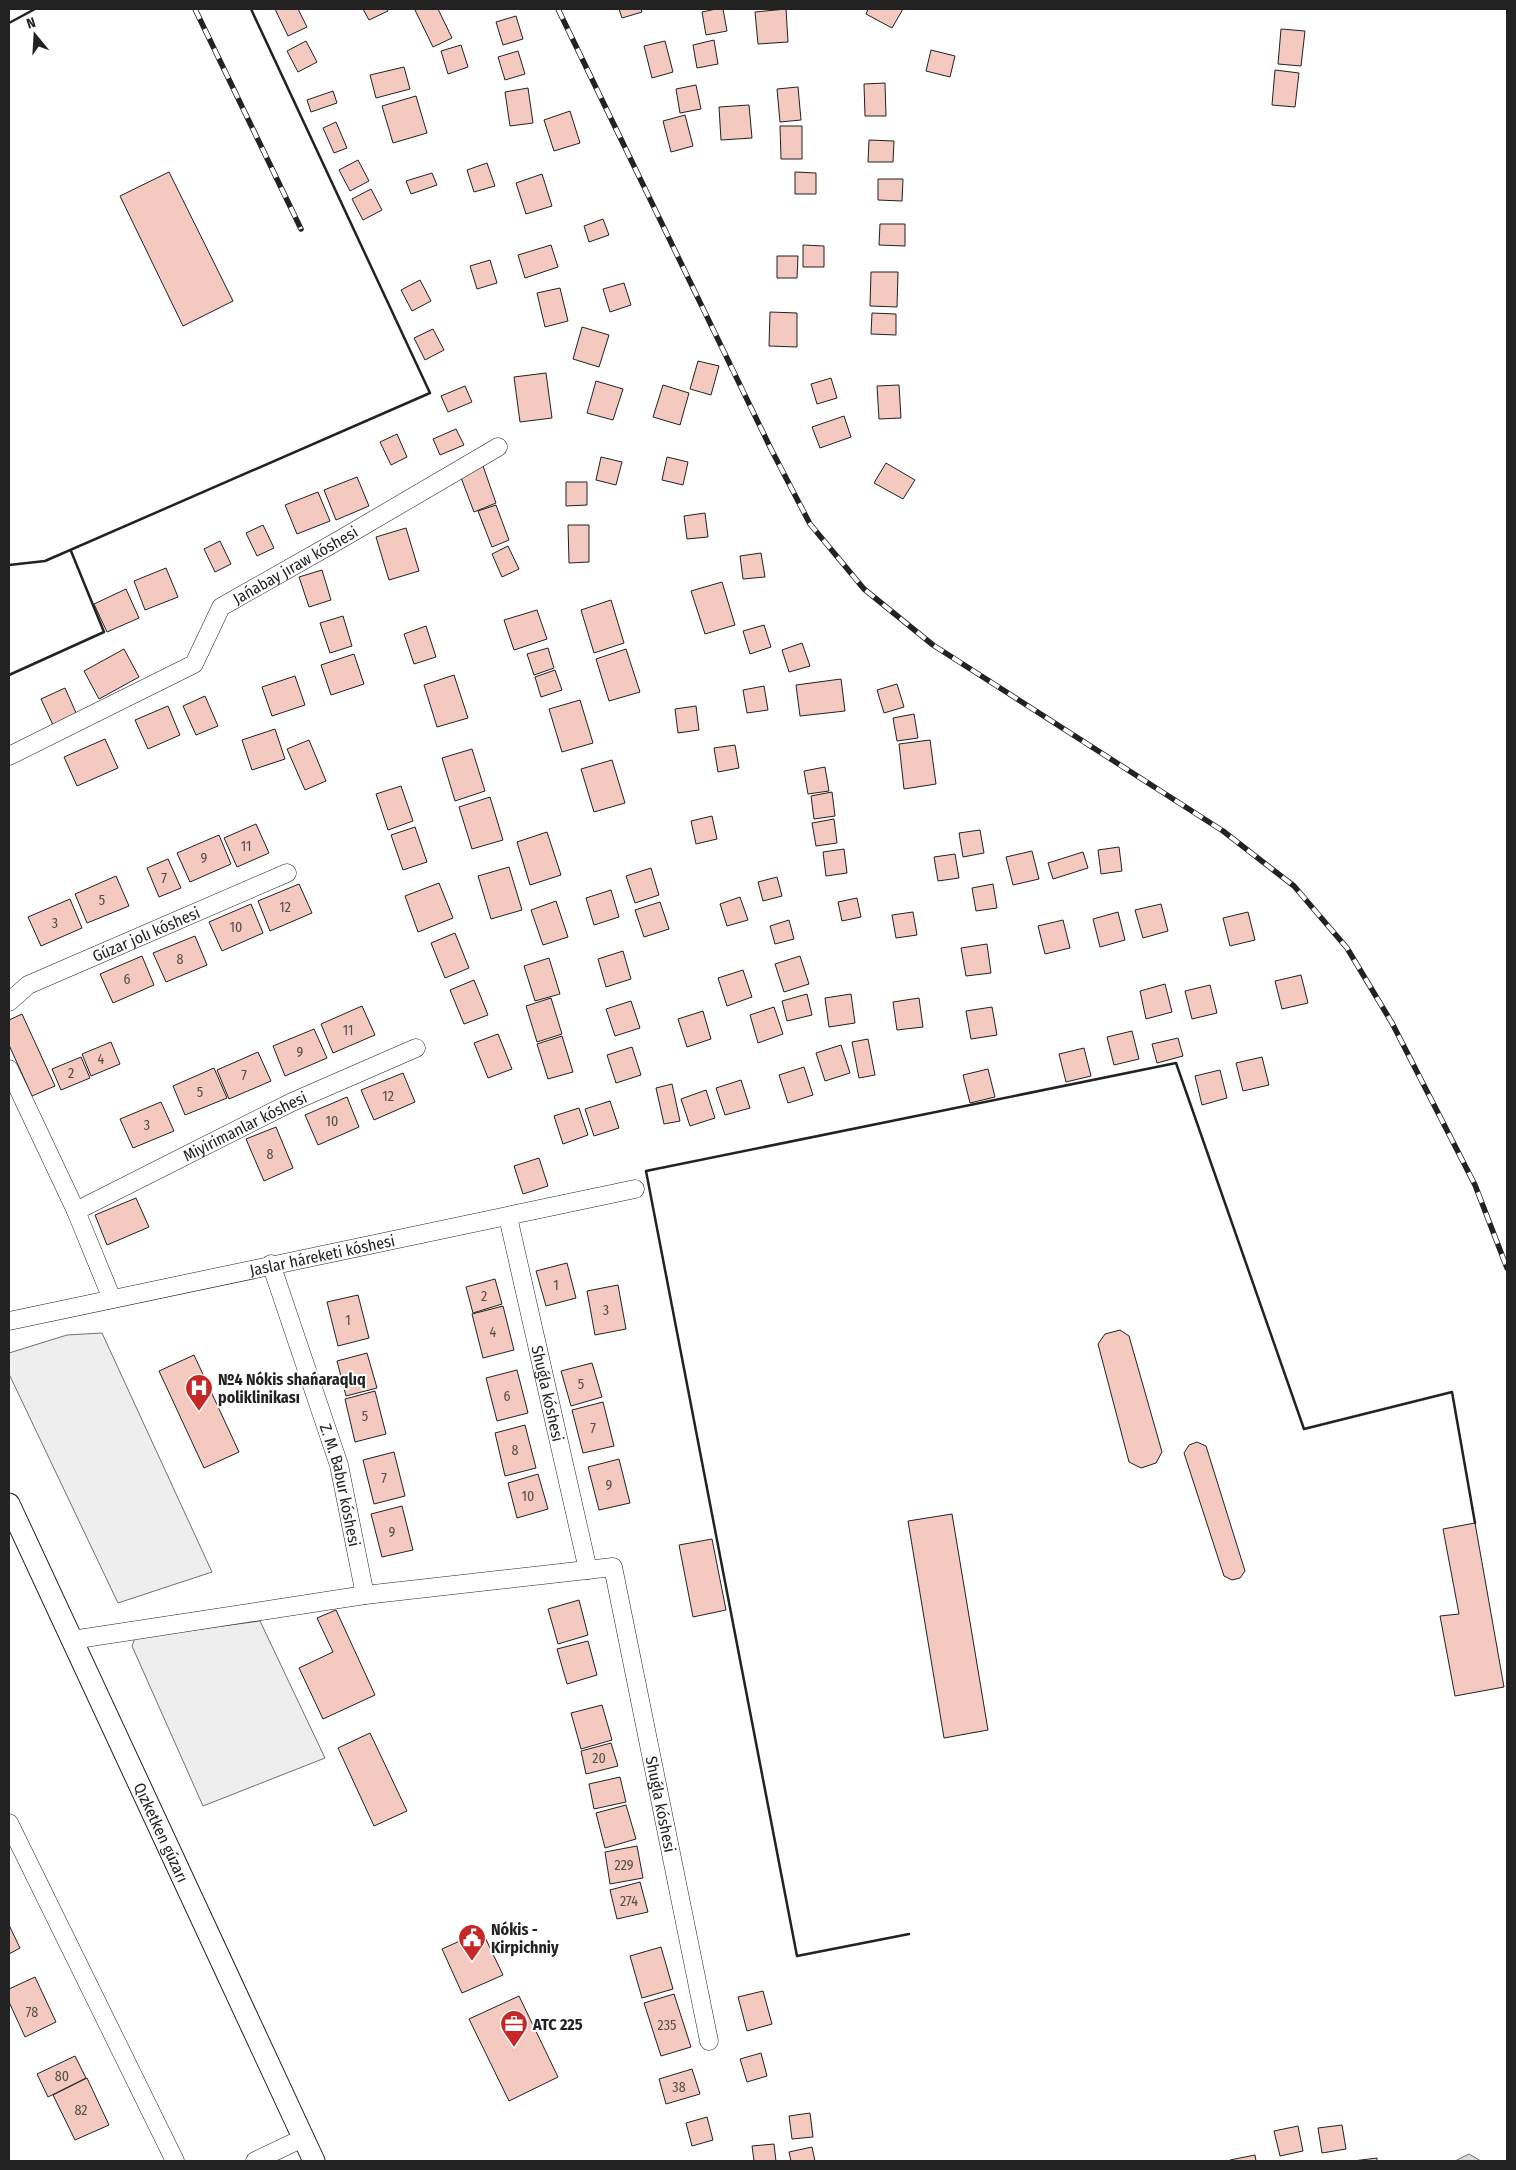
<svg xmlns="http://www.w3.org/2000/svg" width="1516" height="2170" font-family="'Fira Sans Condensed',sans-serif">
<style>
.green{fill:#eee;stroke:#6f6f6f}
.water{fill:#d9d9d9;stroke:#6f6f6f}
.building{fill:#f3c9c0;stroke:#222}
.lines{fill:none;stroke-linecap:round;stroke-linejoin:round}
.minor-casing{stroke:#222;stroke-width:19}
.tertiary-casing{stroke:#222;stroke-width:23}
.minor{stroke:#fff;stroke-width:18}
.tertiary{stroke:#fff;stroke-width:21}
.rail-casing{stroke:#222;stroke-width:5.5}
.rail{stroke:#fff;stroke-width:4;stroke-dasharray:11;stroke-linecap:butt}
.wall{stroke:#222;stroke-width:2.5}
.labels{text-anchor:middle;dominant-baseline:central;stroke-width:4;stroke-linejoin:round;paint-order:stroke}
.number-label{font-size:14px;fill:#564c4a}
.street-label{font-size:16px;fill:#222;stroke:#fff}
.poi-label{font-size:16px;font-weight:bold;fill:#222;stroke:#fff;text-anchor:start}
</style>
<rect width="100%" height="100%" fill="#fff"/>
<g class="green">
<path d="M102,1333L212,1572L118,1603L9,1374V1353L67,1335Z"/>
<path d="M260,1621L325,1758L203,1806L132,1646L135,1638Z"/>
</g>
<path class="water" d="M1469,2154L1481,2161H1455Z"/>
<g class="building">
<path d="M275,9H298L307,27L288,36Z"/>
<path d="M363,9H387L388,11L369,20Z"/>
<path d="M419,9H438L452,38L433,47L415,10Z"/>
<path d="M619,9H641L642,12L622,18Z"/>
<path d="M716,9H723L727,31L706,35L702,12Z"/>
<path d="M786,9L788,42L758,44L755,12Z"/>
<path d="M868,9H903L892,28L866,14Z"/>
<path d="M516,16L523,39L503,45L496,22Z"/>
<path d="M1281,29L1305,31L1301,66L1278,64Z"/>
<path d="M714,40L718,64L697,68L693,45Z"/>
<path d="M306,41L317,62L298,72L287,51Z"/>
<path d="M665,41L673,72L652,78L644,46Z"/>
<path d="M461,45L468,67L448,74L441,51Z"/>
<path d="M931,50L955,56L950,77L926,71Z"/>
<path d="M518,51L525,74L505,80L498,57Z"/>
<path d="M404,67L410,89L376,98L370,75Z"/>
<path d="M1275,70L1299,73L1295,107L1272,105Z"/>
<path d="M885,83L886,116H865L864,84Z"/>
<path d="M696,85L701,109L680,113L676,89Z"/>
<path d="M798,87L801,120L780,122L777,89Z"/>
<path d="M528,88L533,123L510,126L505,92Z"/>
<path d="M333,91L337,103L311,112L307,100Z"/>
<path d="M416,96L427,133L393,143L382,106Z"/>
<path d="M749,105L752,138L721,140L719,107Z"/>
<path d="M570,111L580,143L554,151L544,120Z"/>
<path d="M685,115L693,146L671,152L663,121Z"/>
<path d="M336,122L347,148L334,153L323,128Z"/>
<path d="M780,126H802V159H781Z"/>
<path d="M869,140L894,141L893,162H868Z"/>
<path d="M358,160L369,181L350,191L339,170Z"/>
<path d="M487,163L495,186L474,192L467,170Z"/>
<path d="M169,172L233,301L183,326L120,196Z"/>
<path d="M795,172L816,173V194H795Z"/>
<path d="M432,173L437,185L411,194L406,181Z"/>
<path d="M542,174L552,206L526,214L516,183Z"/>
<path d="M878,179H903L902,201L878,200Z"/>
<path d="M371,189L382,210L363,220L352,199Z"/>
<path d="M603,219L609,235L589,242L584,226Z"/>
<path d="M880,224H905V246L879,245Z"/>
<path d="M551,245L558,267L525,278L518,255Z"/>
<path d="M803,245L824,246V267H803Z"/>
<path d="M777,256H798L797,278H777Z"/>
<path d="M490,260L497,283L477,289L470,266Z"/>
<path d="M871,272H898L897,307L870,306Z"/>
<path d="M420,280L431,301L412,311L401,290Z"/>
<path d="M624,283L631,305L610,312L603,289Z"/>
<path d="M560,288L568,321L545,327L537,293Z"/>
<path d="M770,312L797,313V347L769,346Z"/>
<path d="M872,313L896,314V335L871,334Z"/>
<path d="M582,327L609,335L599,367L573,359Z"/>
<path d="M433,329L444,350L425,360L414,338Z"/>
<path d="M698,361L719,366L711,395L690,389Z"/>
<path d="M546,373L552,418L520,422L514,377Z"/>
<path d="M831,378L837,398L817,404L811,384Z"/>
<path d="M596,381L623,389L613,420L587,413Z"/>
<path d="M663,385L689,393L680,425L653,417Z"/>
<path d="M899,385L901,418L879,419L877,386Z"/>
<path d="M465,386L472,402L448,412L441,396Z"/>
<path d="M844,416L851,437L820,448L812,427Z"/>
<path d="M456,429L464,445L440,455L433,439Z"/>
<path d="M397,434L407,457L391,465L380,442Z"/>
<path d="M601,457L622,462L616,485L596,480Z"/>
<path d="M667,457L688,462L683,485L662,480Z"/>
<path d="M886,463L915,480L903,499L874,483Z"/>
<path d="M483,466L496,503L474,512L460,475Z"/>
<path d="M357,477L369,506L336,520L324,490Z"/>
<path d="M566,482H587V505L566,506Z"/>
<path d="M318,492L330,521L297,534L285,505Z"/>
<path d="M496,505L509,540L492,547L478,511Z"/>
<path d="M705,513L708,537L687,539L684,516Z"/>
<path d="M263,525L274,548L257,556L246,533Z"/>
<path d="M568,525H589V562L569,563Z"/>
<path d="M406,528L419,571L389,580L376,537Z"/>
<path d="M220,541L231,564L215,572L204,549Z"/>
<path d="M508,546L519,569L502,577L492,554Z"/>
<path d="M761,553L765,577L743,579L740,556Z"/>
<path d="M166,568L178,597L145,610L134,581Z"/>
<path d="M322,570L331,600L309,607L299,577Z"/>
<path d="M722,582L735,625L705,634L691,591Z"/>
<path d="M126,589L139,618L107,632L94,604Z"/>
<path d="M611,600L624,643L594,653L581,610Z"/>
<path d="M537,610L547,639L514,650L504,620Z"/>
<path d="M343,616L352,646L330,653L320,623Z"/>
<path d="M764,625L771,647L750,654L743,631Z"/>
<path d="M426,626L436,657L414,664L404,634Z"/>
<path d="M802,643L810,666L789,672L782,650Z"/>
<path d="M548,648L554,668L534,675L527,654Z"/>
<path d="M124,649L139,677L99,699L84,671Z"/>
<path d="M626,649L640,692L609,701L596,659Z"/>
<path d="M354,654L364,684L331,695L321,665Z"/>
<path d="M555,670L562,690L541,697L535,677Z"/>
<path d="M454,675L468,718L437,727L424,685Z"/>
<path d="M295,676L305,705L272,716L262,687Z"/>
<path d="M841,679L845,711L800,716L796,685Z"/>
<path d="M897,684L904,707L884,713L877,690Z"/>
<path d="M764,686L768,710L747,713L743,690Z"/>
<path d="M65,688L77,715L53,725L41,699Z"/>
<path d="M205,696L218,726L196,735L183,706Z"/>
<path d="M580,700L593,743L562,752L549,709Z"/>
<path d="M168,706L180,735L148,749L135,720Z"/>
<path d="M696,706L699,730L678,733L675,709Z"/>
<path d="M914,714L918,738L897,741L893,718Z"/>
<path d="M275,729L285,759L252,770L242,740Z"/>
<path d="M105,739L118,768L77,786L64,757Z"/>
<path d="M309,740L326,781L305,790L287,749Z"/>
<path d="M930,740L936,784L904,789L899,744Z"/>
<path d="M735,745L739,768L718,772L714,748Z"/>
<path d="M472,749L485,791L455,801L442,758Z"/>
<path d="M612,760L625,803L594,812L581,769Z"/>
<path d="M825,767L829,791L808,794L804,771Z"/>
<path d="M401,786L413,821L388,830L376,794Z"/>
<path d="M832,792L835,816L814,819L811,796Z"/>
<path d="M490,797L503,840L472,849L459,807Z"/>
<path d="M712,816L717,839L696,844L691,821Z"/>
<path d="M834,819L837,843L816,846L812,823Z"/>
<path d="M256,824L269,853L237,867L224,838Z"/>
<path d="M415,827L427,862L403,870L391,835Z"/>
<path d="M980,830L984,853L963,857L959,833Z"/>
<path d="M547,832L561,875L530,885L517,842Z"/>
<path d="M219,835L231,864L190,882L177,853Z"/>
<path d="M1119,847L1122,871L1101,874L1098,850Z"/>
<path d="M844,849L847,873L826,876L823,852Z"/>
<path d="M1032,851L1039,879L1013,885L1006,857Z"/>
<path d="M1083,852L1088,868L1053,879L1048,863Z"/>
<path d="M955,854L959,878L938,881L934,857Z"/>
<path d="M168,859L181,888L159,897L147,868Z"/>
<path d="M509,867L522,910L491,919L478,876Z"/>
<path d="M651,868L659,895L635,903L626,876Z"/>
<path d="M116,876L129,906L87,923L75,894Z"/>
<path d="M777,877L782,896L763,901L758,882Z"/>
<path d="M439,883L453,918L418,932L405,896Z"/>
<path d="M299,884L312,913L270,931L258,901Z"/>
<path d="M993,884L997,908L976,911L972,888Z"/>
<path d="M611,890L619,917L594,925L586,898Z"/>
<path d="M740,897L748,920L727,926L720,904Z"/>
<path d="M857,898L861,917L842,921L838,902Z"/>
<path d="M70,899L82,928L41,946L28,917Z"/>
<path d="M556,901L568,937L543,945L531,910Z"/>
<path d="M660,902L669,929L644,937L635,910Z"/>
<path d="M251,904L263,933L222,951L209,922Z"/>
<path d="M1161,904L1168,931L1143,938L1135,910Z"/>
<path d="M913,912L917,935L896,938L892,915Z"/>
<path d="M1118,912L1125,940L1100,947L1093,919Z"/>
<path d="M1248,912L1255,940L1230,946L1223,918Z"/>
<path d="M789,920L794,939L775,944L770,926Z"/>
<path d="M1063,920L1070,948L1045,954L1038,926Z"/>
<path d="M455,933L469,968L445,978L431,943Z"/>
<path d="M195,936L207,965L166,982L153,953Z"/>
<path d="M987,944L991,973L966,976L961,948Z"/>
<path d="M623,951L631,979L606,987L598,959Z"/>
<path d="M142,956L154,985L113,1003L100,974Z"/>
<path d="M800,956L809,984L784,992L775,964Z"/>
<path d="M549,958L560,994L535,1001L524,966Z"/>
<path d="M743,970L752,997L727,1006L718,978Z"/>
<path d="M1301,975L1308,1003L1282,1009L1275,981Z"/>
<path d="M474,980L488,1015L464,1024L450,990Z"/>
<path d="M1165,984L1172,1012L1146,1019L1140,991Z"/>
<path d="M1210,985L1217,1013L1192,1019L1185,991Z"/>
<path d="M807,994L812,1015L787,1021L782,1001Z"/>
<path d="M851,994L855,1023L829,1027L825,998Z"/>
<path d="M551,998L562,1034L537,1042L526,1006Z"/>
<path d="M919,998L923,1027L897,1030L893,1002Z"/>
<path d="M631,1001L640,1028L615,1036L606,1009Z"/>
<path d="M362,1006L375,1035L333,1053L321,1024Z"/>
<path d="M774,1007L783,1034L758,1043L750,1015Z"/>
<path d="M992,1007L997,1035L971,1039L966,1011Z"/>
<path d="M703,1011L711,1039L687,1047L678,1019Z"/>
<path d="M22,1014L55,1086L32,1096L9,1045V1020Z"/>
<path d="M314,1029L327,1058L285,1076L273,1046Z"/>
<path d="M1132,1031L1139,1059L1114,1065L1107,1037Z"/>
<path d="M498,1034L512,1069L488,1078L474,1043Z"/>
<path d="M562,1036L573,1072L548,1079L537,1044Z"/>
<path d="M1178,1038L1183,1056L1157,1063L1152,1044Z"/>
<path d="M868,1039L875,1075L859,1078L852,1042Z"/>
<path d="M111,1042L120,1064L91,1076L82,1054Z"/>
<path d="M841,1045L850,1073L825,1081L816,1053Z"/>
<path d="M632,1047L641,1075L616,1083L607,1055Z"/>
<path d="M1084,1048L1091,1076L1066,1082L1059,1054Z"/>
<path d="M258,1052L271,1081L229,1099L217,1070Z"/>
<path d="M81,1057L90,1078L61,1090L52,1069Z"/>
<path d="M1262,1057L1269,1085L1243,1091L1236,1063Z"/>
<path d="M804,1067L813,1095L788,1103L779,1075Z"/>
<path d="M214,1068L227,1098L185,1115L173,1086Z"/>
<path d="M988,1069L995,1097L970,1103L963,1075Z"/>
<path d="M1220,1070L1227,1098L1202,1105L1195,1076Z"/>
<path d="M403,1073L415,1102L374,1120L361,1090Z"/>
<path d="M741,1080L750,1108L725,1115L716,1088Z"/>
<path d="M672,1084L680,1121L664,1124L656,1088Z"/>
<path d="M706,1090L715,1118L690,1126L681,1099Z"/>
<path d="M347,1097L359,1127L318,1145L305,1115Z"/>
<path d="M610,1101L619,1128L594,1136L585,1109Z"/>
<path d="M161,1102L174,1131L133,1148L120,1119Z"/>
<path d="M579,1108L588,1135L563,1144L554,1116Z"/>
<path d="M276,1127L293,1168L264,1181L246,1139Z"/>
<path d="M539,1158L548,1186L523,1194L514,1166Z"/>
<path d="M136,1198L149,1227L107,1245L95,1215Z"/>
<path d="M567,1263L576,1298L546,1306L536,1271Z"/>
<path d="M495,1279L502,1304L473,1313L466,1287Z"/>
<path d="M618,1285L626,1329L595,1335L587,1291Z"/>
<path d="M358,1295L369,1338L338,1346L327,1302Z"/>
<path d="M503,1306L514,1350L483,1358L472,1314Z"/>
<path d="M1120,1330L1129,1336L1162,1452L1156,1463L1141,1468L1129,1462L1098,1344L1105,1334Z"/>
<path d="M367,1353L377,1388L346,1396L337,1361Z"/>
<path d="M194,1355L239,1452L204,1468L159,1371Z"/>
<path d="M592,1363L602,1397L571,1406L561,1371Z"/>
<path d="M517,1370L528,1413L497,1421L486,1378Z"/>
<path d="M375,1391L386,1434L355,1442L345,1399Z"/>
<path d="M603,1402L614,1446L583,1453L572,1410Z"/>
<path d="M525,1425L536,1468L505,1476L495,1433Z"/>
<path d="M1197,1442L1206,1446L1245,1571L1240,1578L1232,1580L1224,1576L1184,1453L1189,1445Z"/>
<path d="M394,1452L405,1496L374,1504L363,1460Z"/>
<path d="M619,1459L630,1503L599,1510L588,1467Z"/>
<path d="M538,1474L548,1509L517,1518L508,1483Z"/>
<path d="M402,1506L413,1550L382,1557L371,1514Z"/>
<path d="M952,1514L988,1730L944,1738L908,1521Z"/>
<path d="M1475,1523L1504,1687L1455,1696L1440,1616L1459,1614L1443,1529Z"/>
<path d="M712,1539L726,1610L693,1617L679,1545Z"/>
<path d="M579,1600L588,1635L558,1644L548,1609Z"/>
<path d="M336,1610L375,1695L323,1719L299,1668L333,1652L317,1618Z"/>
<path d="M588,1641L597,1675L567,1684L557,1649Z"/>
<path d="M602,1705L612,1740L581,1749L571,1713Z"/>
<path d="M370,1733L407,1811L374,1826L338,1748Z"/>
<path d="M611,1743L618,1766L586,1774L581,1751Z"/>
<path d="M620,1777L626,1802L594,1809L589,1784Z"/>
<path d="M626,1805L636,1839L605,1848L596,1813Z"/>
<path d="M637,1846L643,1878L610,1884L605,1852Z"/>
<path d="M640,1882L648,1912L617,1919L610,1890Z"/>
<path d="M9,1925L20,1948L9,1954Z"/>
<path d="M482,1931L503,1975L462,1993L442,1949Z"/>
<path d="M661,1947L673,1989L642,1998L630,1956Z"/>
<path d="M35,1977L56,2022L25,2037L9,2002V1989Z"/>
<path d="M763,1991L772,2024L747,2031L738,1997Z"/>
<path d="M674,1994L691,2047L661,2056L644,2003Z"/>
<path d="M519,1996L558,2077L509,2101L469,2019Z"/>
<path d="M761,2053L767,2076L747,2082L740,2059Z"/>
<path d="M75,2056L86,2078L48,2097L37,2074Z"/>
<path d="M692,2069L700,2094L666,2104L659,2079Z"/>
<path d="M87,2078L109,2125L75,2140L53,2095Z"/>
<path d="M810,2113L813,2137L792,2139L789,2116Z"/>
<path d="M707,2117L713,2140L692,2146L686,2123Z"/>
<path d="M1342,2125L1346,2149L1322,2153L1318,2128Z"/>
<path d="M1298,2126L1303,2151L1280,2156L1274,2131Z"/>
<path d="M774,2144L776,2161H754L752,2146Z"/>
<path d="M812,2147L815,2161H791L789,2152Z"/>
<path d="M1255,2155L1256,2161H1230V2160Z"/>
<path d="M1377,2158V2161H1353Z"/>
</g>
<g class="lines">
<defs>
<g id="minor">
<path id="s1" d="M9,756L194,664L221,607L341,539L498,447"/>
<path id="s2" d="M9,1002L28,985L287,873"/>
<path d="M9,1069L76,1211L112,1299"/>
<path id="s3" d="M76,1211L292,1102L416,1048"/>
<path id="s4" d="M508,1217L588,1570"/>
<path id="s5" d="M271,1264L339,1465L365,1595"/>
<path id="s6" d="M9,1321L635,1189"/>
<path id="s7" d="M72,1640L365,1595L613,1567L709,2041"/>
<path d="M9,1823L175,2161"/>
<path d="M255,2161L303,2138"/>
</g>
<g id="tertiary">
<path id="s8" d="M9,1504L314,2161"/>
</g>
</defs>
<use href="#minor" class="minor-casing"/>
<use href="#tertiary" class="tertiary-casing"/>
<use href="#minor" class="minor"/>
<use href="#tertiary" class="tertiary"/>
<defs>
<g id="rail">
<path d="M195,9L301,229"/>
<path d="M558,9L771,449L810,524L864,589L933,645L1223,831L1294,886L1347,948L1392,1023L1475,1185L1507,1268"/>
</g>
</defs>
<use href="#rail" class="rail-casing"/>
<use href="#rail" class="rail"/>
<g class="wall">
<path d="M9,23L35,9"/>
<path d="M9,565L45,561L430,393L251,9"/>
<path d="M9,675L104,632L71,551"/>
<path d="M909,1934L797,1956L646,1171L1176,1063L1304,1429L1452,1392L1475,1523"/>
</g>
</g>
<defs>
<symbol id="hospital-pin" viewBox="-11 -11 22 30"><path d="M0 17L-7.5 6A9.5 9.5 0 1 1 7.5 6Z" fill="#c62828" stroke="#fff"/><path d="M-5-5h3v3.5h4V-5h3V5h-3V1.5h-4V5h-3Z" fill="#fff"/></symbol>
<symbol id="civic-pin" viewBox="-11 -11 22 30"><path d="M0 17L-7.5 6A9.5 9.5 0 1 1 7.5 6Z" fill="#c62828" stroke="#fff"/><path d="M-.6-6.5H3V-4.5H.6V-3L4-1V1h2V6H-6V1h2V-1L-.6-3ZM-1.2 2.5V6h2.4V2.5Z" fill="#fff"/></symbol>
<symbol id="office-pin" viewBox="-11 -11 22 30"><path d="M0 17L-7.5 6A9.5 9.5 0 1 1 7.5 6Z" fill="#c62828" stroke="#fff"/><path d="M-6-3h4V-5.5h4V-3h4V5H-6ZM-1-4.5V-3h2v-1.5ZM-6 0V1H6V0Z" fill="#fff"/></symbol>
</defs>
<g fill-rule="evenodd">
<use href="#hospital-pin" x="183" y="1372" width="32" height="43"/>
<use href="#civic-pin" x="456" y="1922" width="32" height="43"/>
<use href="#office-pin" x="498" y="2008" width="32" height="43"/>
</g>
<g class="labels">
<g class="number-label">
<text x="246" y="846">11</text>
<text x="204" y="858">9</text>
<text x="164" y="878">7</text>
<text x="102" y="900">5</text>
<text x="285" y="907">12</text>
<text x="55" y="923">3</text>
<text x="236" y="927">10</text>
<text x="180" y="959">8</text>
<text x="127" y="979">6</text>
<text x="348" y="1030">11</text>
<text x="300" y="1052">9</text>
<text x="101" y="1059">4</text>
<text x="71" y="1073">2</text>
<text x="244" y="1075">7</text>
<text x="200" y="1092">5</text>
<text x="388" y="1096">12</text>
<text x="332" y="1121">10</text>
<text x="147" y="1125">3</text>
<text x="270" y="1154">8</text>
<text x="556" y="1285">1</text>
<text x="484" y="1296">2</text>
<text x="606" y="1310">3</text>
<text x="348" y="1320">1</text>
<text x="493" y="1332">4</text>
<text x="581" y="1384">5</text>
<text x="507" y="1396">6</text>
<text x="365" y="1416">5</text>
<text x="593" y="1428">7</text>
<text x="515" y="1450">8</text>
<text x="384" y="1478">7</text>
<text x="609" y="1485">9</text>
<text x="528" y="1496">10</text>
<text x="392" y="1532">9</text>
<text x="599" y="1758">20</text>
<text x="624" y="1865">229</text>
<text x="629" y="1901">274</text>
<text x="32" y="2012">78</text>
<text x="667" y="2025">235</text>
<text x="62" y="2076">80</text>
<text x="679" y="2087">38</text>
<text x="81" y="2110">82</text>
</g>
<g class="street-label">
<text stroke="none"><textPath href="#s1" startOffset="355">Jańabay jıraw kóshesi</textPath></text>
<text stroke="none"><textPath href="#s2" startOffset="154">Gúzar jolı kóshesi</textPath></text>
<text stroke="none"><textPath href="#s3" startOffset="189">Miyirimanlar kóshesi</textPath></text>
<text stroke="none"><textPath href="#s6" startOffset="320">Jaslar háreketi kóshesi</textPath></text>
<text stroke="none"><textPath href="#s4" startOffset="181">Shuǵla kóshesi</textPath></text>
<text stroke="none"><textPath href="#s5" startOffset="232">Z. M. Babur kóshesi</textPath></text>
<text stroke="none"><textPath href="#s7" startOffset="788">Shuǵla kóshesi</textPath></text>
<text stroke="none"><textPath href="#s8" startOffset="362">Qızketken gúzarı</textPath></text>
</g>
<g class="poi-label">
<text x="218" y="1379">№4 Nókis shańaraqlıq<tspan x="218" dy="18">poliklinikası</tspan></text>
<text x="491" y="1929">Nókis -<tspan x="491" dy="18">Kirpichniy</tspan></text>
<text x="533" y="2024">АТС 225</text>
</g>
</g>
<rect width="1516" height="2170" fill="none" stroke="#222222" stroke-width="20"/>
<g transform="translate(35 35) rotate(342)" stroke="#ffffff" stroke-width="4" paint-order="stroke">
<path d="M0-4L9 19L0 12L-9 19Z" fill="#222222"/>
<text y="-8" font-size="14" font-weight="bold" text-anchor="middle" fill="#222222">N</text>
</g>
</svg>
